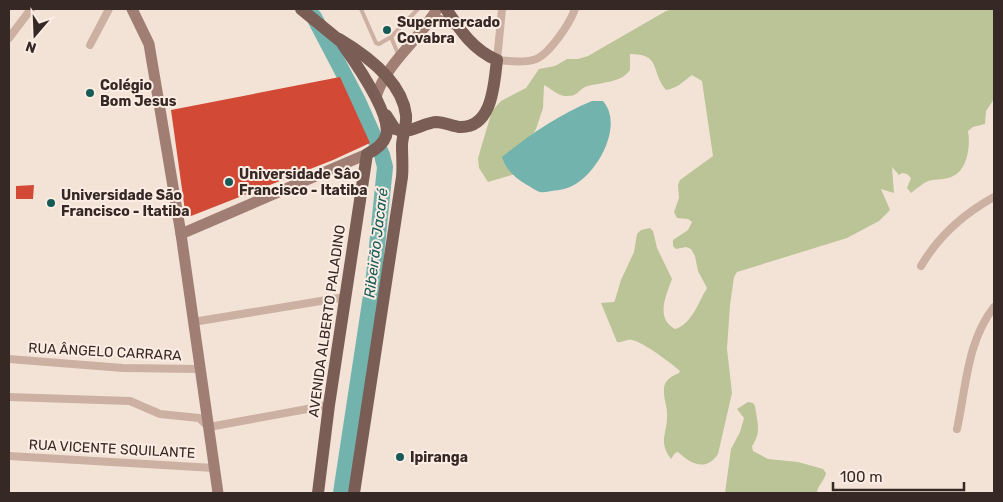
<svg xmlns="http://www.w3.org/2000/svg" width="1003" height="502" font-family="Rubik,sans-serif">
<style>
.green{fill:#bac496}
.water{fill:#73b3ae}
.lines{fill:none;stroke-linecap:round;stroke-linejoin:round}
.river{stroke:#73b3ae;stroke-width:16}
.building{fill:#d24a36}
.lane{stroke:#ccb0a2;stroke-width:4}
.street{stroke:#ccb0a2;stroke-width:8}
.secondary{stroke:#a07e73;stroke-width:11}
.primary{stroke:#7a5d54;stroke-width:12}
.poi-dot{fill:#175b58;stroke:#fbede3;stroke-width:2}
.labels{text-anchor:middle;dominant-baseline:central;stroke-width:4;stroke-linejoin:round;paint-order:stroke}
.poi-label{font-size:14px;font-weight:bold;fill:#362825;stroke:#fbede3;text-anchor:start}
.street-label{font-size:14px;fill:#362825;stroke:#fbede3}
.water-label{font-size:15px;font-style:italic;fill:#175b58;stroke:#fbede3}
</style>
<rect width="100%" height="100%" fill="#f3e3d7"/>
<g class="green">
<path d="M674,9H994V99L986,111L985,124L973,127L968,131C971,147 967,174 948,178C942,180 934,179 928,181C922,184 916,189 911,193L907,188L911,178L907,174L902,173L899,175L892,167L894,193L881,189L890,210L879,221L847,238L737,272L734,277L730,305L727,349L732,393L718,454C706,472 691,464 678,452L675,453L671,459C658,442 667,434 667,417C668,408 663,398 664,389C664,380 672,376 679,373L680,371C671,363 643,342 632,340C626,339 622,343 617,342L601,303L614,302L615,300L621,280L634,252L637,234L641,230L650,228L653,231L657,248L672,279C666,296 655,318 675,329C692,324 698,303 707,288L698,271L695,256L691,249L686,247L676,249L673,246V240L688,230L692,222L688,219L677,218L674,212L679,198L678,185L680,180L713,156L702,81L692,75C684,81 676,89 666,90C650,71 662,54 630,54V70C621,83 602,82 588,86C577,89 580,97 564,96C557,95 550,88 544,85L543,108L536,129L527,145L518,173L488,182L479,168L478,158L492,111L501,101L526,88L539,69L555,66L567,59H578L588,56L666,11Z"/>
<path d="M748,402L753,403L755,406C757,422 762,432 752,446L753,451L768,459L798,462L823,469L826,473C825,480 817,486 817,493H725L731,449L740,432L744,418L737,409Z"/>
</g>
<path class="water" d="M592,101H603C624,125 598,172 574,185C567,189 559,190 552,191C549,191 544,193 540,192C536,191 531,187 527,185C515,178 506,170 502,157C529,135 560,114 592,101Z"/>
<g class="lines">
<path class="river" d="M314,17L358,101L382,155L385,167L374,276L341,493"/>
</g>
<g class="building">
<path d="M340,77L370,143L333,160L186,218L171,110Z"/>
<path d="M34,185L33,199H16V186Z"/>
</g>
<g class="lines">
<g class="lane">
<path d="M361,9L376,43L379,44L391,37L418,9"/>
<path d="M391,37L399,56"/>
</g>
<g class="street">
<path d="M502,9L497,60C509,61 522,63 533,60C548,57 570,23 575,9"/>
<path d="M9,38L31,9"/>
<path d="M90,45L109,9"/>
<path d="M921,266C938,237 965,213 994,197"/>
<path d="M193,322L345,297"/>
<path d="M9,359L123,368L200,369"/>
<path d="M9,397L130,401L160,414L199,418L209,427L329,405"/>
<path d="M957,429C966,388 967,341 994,307"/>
<path d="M9,456L214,468"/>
</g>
<g class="secondary">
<path d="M132,9L149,44L181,234L218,493"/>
<path d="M431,18L457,25"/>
<path d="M376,97C387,61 420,40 437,9"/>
<path d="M181,234L367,154"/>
</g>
<g class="primary">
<path d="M301,9L345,45"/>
<path d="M339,39C366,55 402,81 406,115C407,126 402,136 402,146C402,156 403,167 402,177L354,493"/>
<path d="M386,115L395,129C410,135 422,123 436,122C444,122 452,126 459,127C493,129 494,83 497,60C473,50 460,30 446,9"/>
<path d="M318,493L329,405L367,154C375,150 383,145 386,136C392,115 355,62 343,45"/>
</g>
</g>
<g class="poi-dot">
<circle cx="387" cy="30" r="5"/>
<circle cx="90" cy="93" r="5"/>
<circle cx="229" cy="182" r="5"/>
<circle cx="51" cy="203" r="5"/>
<circle cx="400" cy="457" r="5"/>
</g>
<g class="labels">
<g class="poi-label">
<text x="397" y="22">Supermercado<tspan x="397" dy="16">Covabra</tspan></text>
<text x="100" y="85">Colégio<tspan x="100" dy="16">Bom Jesus</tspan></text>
<text x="239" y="174">Universidade Sâo<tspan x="239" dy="16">Francisco - Itatiba</tspan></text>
<text x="61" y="195">Universidade São<tspan x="61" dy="16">Francisco - Itatiba</tspan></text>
<text x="410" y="457">Ipiranga</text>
</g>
<g class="street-label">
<text transform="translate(327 321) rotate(-82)">AVENIDA ALBERTO PALADINO</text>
<text transform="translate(105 352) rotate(3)">RUA ÂNGELO CARRARA</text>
<text transform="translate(112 449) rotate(3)">RUA VICENTE SQUILANTE</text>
</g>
<g class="water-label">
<text transform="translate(376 243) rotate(-83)">Ribeirão Jacaré</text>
</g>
</g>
<rect width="1003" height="502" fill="none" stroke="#362825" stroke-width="20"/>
<g transform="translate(35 35) rotate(199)" stroke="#fbede3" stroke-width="4" paint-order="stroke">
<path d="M0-4L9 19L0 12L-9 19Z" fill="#362825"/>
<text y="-8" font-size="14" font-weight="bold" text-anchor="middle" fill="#362825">N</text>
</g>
<path d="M833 482v8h131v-8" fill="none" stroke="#362825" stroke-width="2.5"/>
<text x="840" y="482" font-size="15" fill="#362825" stroke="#fbede3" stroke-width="4" paint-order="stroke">100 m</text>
</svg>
